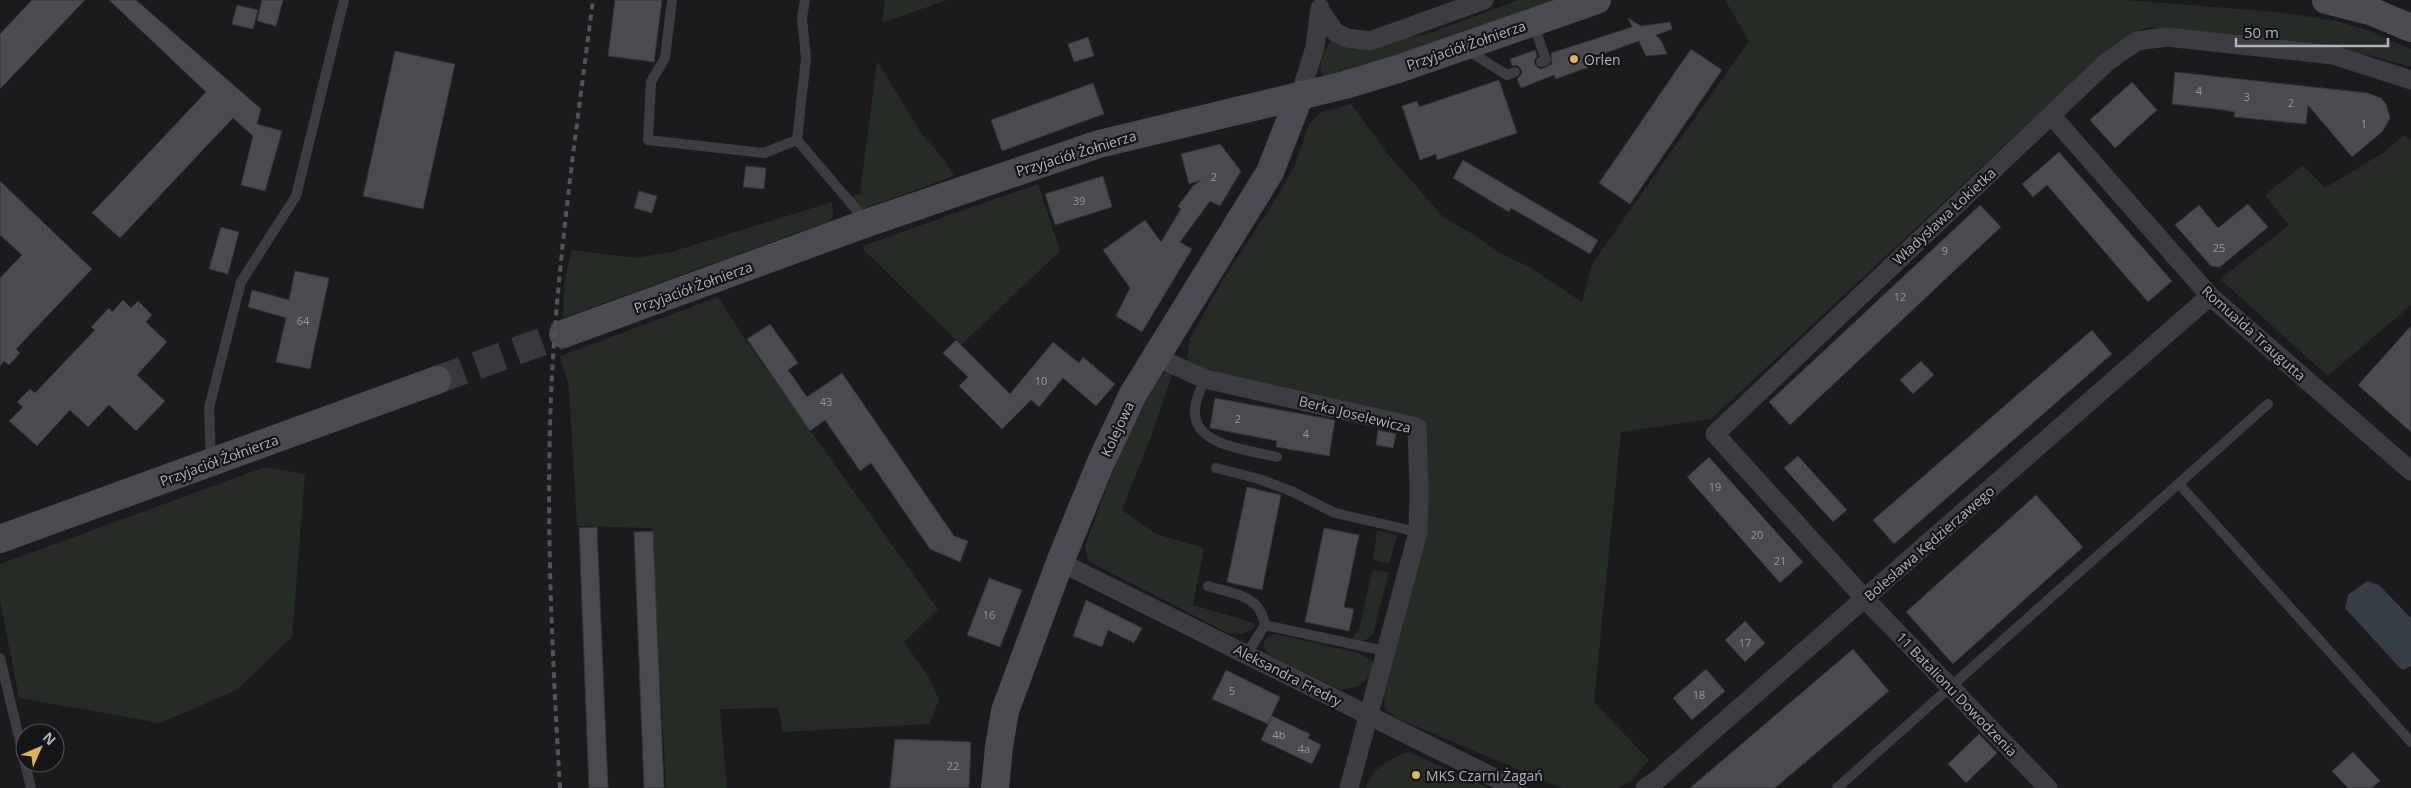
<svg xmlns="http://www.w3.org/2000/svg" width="2411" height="788" font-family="'Open Sans',sans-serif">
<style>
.green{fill:#252c26}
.water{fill:#363d44}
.building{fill:#4a4b4e;stroke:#353538}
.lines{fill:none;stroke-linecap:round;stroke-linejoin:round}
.secondary-tunnel{stroke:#39383c;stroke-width:28;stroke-dasharray:28 14;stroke-linecap:butt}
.lane{stroke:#3c3d41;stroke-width:10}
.street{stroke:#3c3d41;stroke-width:19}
.secondary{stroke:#4a4b51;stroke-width:28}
.rail{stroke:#53545a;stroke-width:4;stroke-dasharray:6 5;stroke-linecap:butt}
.poi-dot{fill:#ddb452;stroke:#151517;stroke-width:2}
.labels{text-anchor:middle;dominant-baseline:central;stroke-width:4.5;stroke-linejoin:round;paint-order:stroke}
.number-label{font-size:11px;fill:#96989f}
.street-label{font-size:14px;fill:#afb2ba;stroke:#151517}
.poi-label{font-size:14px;fill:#afb2ba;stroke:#151517;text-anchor:start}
</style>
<rect width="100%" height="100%" fill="#1b1a1c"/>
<g class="green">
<path d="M885,0H947L882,23Z"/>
<path d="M1518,0H1563L1327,78L1320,73L1322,57L1332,38L1350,49L1372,48L1403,37L1425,35Z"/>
<path d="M1725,0H2126L2277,12L2336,21L2368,30L2411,49V67L2369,55L2267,40L2148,27L2129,35L2007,143L1711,419L1621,432L1594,702L1649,760L1632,780L1619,788H1562L1396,718L1385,708L1384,696L1422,546L1424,428L1205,371L1191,364L1187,358L1190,338L1224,278L1277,197L1295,165L1309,124L1321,112L1351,104L1387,153L1443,217L1471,233L1500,253L1529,267L1582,302L1592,264L1749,41Z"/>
<path d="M877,61L921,133L945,161L954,176L852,213L846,207L843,199L860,194Z"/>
<path d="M2404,135L2411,139V305L2328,376L2220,279L2289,225L2265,195L2303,165L2325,188L2384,152Z"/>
<path d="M1038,184L1060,251L961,345L864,250L865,245Z"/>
<path d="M832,202L833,216L830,221L563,318L564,284L572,250L636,258L671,252Z"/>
<path d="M718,297L745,339L938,609L904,642L927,674L939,699L930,724L783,732L778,708L720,709L727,788H666L652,528L577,526L569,387L560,356Z"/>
<path d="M1174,370L1150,439L1122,510L1156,534L1204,548L1193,605L1254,623L1255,626C1248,635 1238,634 1228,633L1088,561L1085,546C1098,513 1139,391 1163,374C1166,372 1171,371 1174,370Z"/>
<path d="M265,467L305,474L292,637L237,690L160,723L19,698L0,600V564Z"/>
<path d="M1377,530L1397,536L1389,564L1373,560Z"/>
<path d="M1379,570L1389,573L1373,634C1367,641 1360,643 1352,638L1359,629L1372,571Z"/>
<path d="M1276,634L1358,653L1373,662L1371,673L1366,680L1358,686L1341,690L1281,661L1268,653L1264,647V641L1269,636Z"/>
<path d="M1409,752L1489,788H1366C1370,770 1392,756 1409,752Z"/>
</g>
<path class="water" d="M2367,581L2379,585L2411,618V666L2403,670L2398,666L2345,608L2348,595Z"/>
<g class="building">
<path d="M32,0H85L0,89V34Z"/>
<path d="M109,0H136L261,109L257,124L282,131L265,191L241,185L253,136L233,118L120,238L92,213L206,92Z"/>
<path d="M262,0H283L276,26L257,21Z"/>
<path d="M615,0H662L654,62L608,56Z"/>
<path d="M237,5L258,10L253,29L232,24Z"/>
<path d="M1628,18L1641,26L1670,22L1672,29L1656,35L1662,42L1667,54L1646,56L1639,41L1597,56L1600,63L1556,79L1554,75L1521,88L1517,79L1522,74L1521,69L1517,65L1512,66L1510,59L1535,50L1537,56L1534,61L1535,65L1540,69L1544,68L1552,64L1551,53L1632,27Z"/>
<path d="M1088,37L1094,56L1074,62L1068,44Z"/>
<path d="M1691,49L1722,70L1630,204L1599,183Z"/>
<path d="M395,51L455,64L423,209L363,196Z"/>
<path d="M2175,72L2368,93L2381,98L2386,104L2390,118L2382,132L2352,157L2308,105L2306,124L2234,117L2235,112L2223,110L2172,104Z"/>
<path d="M1499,80L1517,133L1437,160L1436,154L1420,160L1402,106L1417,101L1419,107Z"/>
<path d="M2132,82L2157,110L2115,148L2090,120Z"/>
<path d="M1093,83L1104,114L1002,151L991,120Z"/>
<path d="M1220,144L1241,171L1220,206L1210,201L1180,242L1192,249L1142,332L1116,316L1130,288L1103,250L1145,220L1161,242L1181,209L1178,206L1193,186L1201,180L1189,184L1181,154Z"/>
<path d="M2059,152L2172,281L2148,302L2047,185L2033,197L2022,184Z"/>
<path d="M1463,160L1598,240L1590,254L1511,208L1509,212L1453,178Z"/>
<path d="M746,166L766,168L764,189L743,187Z"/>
<path d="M1103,176L1112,207L1055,225L1045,194Z"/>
<path d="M0,181L92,269L16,349L20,353L9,365L4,361L0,366V278L22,255L0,235Z"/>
<path d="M639,191L657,196L652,213L634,208Z"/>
<path d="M2248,204L2268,227L2220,267L2211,266L2175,225L2199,205L2218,228Z"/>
<path d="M1980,205L2001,227L1790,425L1769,402Z"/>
<path d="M221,227L239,232L228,274L209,269Z"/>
<path d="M295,271L329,278L310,369L276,362L286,318L248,307L252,290L289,300Z"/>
<path d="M123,300L131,308L138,301L152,315L146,322L167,342L137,375L165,401L136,431L109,405L88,427L70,410L37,446L9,421L23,407L17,402L30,389L35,393L95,330L91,327L109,308L112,312Z"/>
<path d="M770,324L798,363L788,370L807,397L842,373L954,536L968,541L960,562L930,549L871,463L860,471L825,420L810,431L747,339Z"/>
<path d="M2411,326V432L2358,385Z"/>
<path d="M2092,330L2112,354L1894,544L1873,520Z"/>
<path d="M956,340L1010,394L1053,342L1079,363L1083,357L1115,384L1096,406L1063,378L1039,407L1031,400L1002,429L959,386L968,377L943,353Z"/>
<path d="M1921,361L1934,375L1913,394L1900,380Z"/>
<path d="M1215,398L1335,420L1329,456L1276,447L1277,441L1210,428Z"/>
<path d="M1378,430L1396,434L1393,448L1376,445Z"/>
<path d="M1798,456L1847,510L1833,522L1784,468Z"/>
<path d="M1709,457L1803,562L1780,583L1687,477Z"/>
<path d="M1247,487L1281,495L1262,590L1227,582Z"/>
<path d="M2036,495L2083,547L1953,664L1906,612Z"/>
<path d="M597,527L608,788H589L579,528Z"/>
<path d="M1324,528L1359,535L1344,607L1354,609L1349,631L1305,622Z"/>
<path d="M653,531L664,788H644L634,532Z"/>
<path d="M989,578L1022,590L1000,647L967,635Z"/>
<path d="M1086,600L1142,628L1134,643L1108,630L1102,647L1073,636Z"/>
<path d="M1745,621L1765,643L1745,662L1725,640Z"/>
<path d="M1853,649L1889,691L1775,788H1690Z"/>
<path d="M1706,669L1725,691L1692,720L1673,698Z"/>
<path d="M1226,670L1280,697L1268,724L1212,699Z"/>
<path d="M1272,716L1310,734L1308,738L1321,745L1312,764L1261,740Z"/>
<path d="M1979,734L1997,753L1966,783L1948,764Z"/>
<path d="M895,739L971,742L969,788H890Z"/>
<path d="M2353,752L2380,781L2372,788H2348L2332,771Z"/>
</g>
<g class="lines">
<path class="secondary-tunnel" d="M437,380L563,334"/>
<g class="lane">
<path d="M672,0L665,58L651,82L648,140L764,153L797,140"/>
<path d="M805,0L802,18L806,58L797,140L867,222"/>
<path d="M1533,23L1546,60L1541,62"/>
<path d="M1467,50L1507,75L1515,72"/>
<path d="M1205,379C1201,388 1196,398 1195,408C1191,447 1251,450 1277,457"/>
<path d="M211,460L209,408L241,282L296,196L344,0"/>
<path d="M1216,468L1259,479L1291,491L1335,513L1418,532"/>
<path d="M2179,484L2411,742"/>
<path d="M1208,586C1233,594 1260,594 1265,625"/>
<path d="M1246,655L1265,625L1385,651"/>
<path d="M0,658L25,763"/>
<path d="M25,763L31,788"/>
<path d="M1837,788L2268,404"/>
</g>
<g class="street">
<path d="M1321,12L1335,32L1347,38L1370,41L1484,0"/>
<path d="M1300,95L1315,47L1320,8"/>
<path d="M2051,115L2210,296L2411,471"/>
<path d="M1156,357L1205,379L1417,427L1419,491L1418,532L1349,788"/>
<path d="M1060,562L1515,788"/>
<path d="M1645,788L1657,780L2210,296"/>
<path d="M2048,788L1865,599L1715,434L2107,62L2137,41L2166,37L2333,55L2411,80"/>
</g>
<g class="secondary">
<path d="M2326,0L2373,12L2411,28"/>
<path d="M563,334L867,223L1099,144L1345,85L1398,69L1597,0"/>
<path d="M0,539L437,380"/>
<path d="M995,788L999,747L1005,711L1060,562L1101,462L1133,394L1270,172L1300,95"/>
</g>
<path class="rail" d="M560,788C552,651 545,513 552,375C559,249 577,125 593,0"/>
</g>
<g class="poi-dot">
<circle cx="1574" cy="59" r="5"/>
<circle cx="1416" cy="775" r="5"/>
</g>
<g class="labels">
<g class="number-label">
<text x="2199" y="90">4</text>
<text x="2247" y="96">3</text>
<text x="2291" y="102">2</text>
<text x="2364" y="123">1</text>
<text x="1214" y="176">2</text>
<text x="1079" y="200">39</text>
<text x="2219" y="247">25</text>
<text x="1945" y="250">9</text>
<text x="1900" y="296">12</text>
<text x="303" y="320">64</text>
<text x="1041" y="380">10</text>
<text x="826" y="401">43</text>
<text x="1238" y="418">2</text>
<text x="1306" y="433">4</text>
<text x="1715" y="486">19</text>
<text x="1757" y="534">20</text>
<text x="1780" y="560">21</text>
<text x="989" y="614">16</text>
<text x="1745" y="642">17</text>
<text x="1232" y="690">5</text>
<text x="1699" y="694">18</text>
<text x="1279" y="734">4b</text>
<text x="1304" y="748">4a</text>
<text x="953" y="765">22</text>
</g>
<g class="street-label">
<text transform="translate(1466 45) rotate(-19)">Przyjaciół Żołnierza</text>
<text transform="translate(1076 153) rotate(-17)">Przyjaciół Żołnierza</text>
<text transform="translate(1944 216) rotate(-43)">Władysława Łokietka</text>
<text transform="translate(693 287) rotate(-20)">Przyjaciół Żołnierza</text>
<text transform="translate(2254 333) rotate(42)">Romualda Traugutta</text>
<text transform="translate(1355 414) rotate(14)">Berka Joselewicza</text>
<text transform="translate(1117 429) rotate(-65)">Kolejowa</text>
<text transform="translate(219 460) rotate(-20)">Przyjaciół Żołnierza</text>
<text transform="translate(1929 543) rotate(-41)">Bolesława Kędzierzawego</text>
<text transform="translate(1288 675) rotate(27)">Aleksandra Fredry</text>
<text transform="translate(1957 694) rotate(46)">11 Batalionu Dowodzenia</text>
</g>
<g class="poi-label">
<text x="1584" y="59">Orlen</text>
<text x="1426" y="775">MKS Czarni Żagań</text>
</g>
</g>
<g transform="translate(40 748) rotate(45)"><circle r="24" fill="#151517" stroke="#535458"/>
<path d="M0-4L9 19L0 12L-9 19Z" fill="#ddb452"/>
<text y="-8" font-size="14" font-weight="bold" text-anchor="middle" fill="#afb2ba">N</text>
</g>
<path d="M2236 38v8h152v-8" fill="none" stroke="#afb2ba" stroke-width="2.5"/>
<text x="2244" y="38" font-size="15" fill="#afb2ba" stroke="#151517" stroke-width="4" paint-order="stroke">50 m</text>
</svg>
